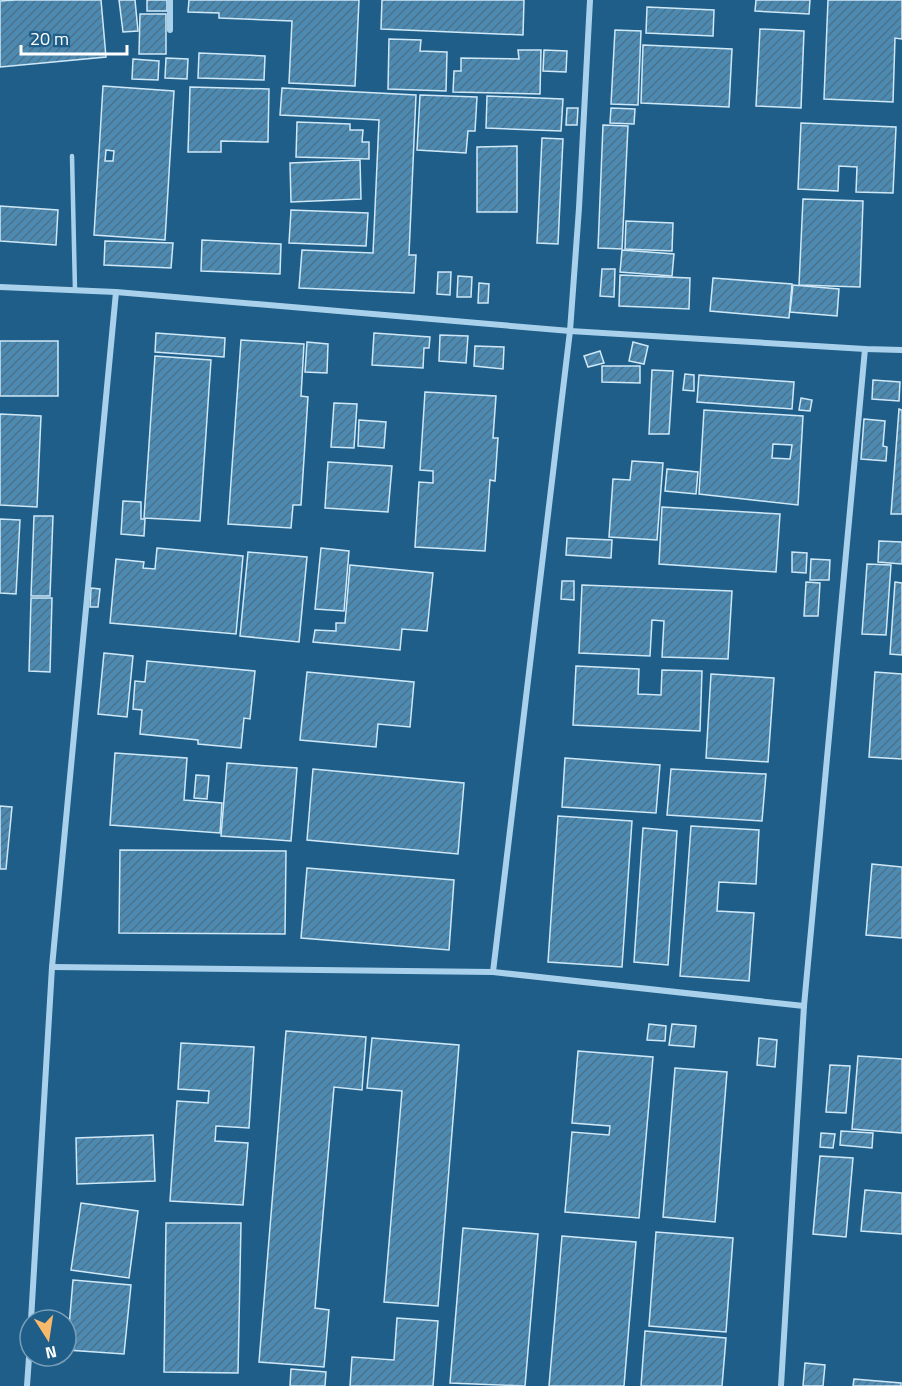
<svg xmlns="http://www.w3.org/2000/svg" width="902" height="1386" font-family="'Titillium Web',sans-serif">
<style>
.building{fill:url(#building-hatch);stroke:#cfe8f8;stroke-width:1.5;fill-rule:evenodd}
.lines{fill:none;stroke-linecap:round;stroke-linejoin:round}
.service{stroke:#aad1eb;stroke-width:4.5}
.minor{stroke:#aad1eb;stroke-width:6}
</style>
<defs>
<pattern id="building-hatch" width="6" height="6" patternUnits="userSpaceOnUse" patternTransform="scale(1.5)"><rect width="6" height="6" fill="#4c8ab2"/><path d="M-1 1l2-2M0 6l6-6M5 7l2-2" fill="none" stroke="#4c7189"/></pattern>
</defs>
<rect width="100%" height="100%" fill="#1f5e88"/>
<g class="building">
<path d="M15,0H101L106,57L0,67V1Z"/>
<path d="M119,0H135L138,31L123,32Z"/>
<rect x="147" y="0" width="20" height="11"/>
<path d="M189,0H359L355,86L289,83L292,21L219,18V13L188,12Z"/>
<path d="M382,0H524L523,35L381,29Z"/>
<path d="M756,0H810L809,14L755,11Z"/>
<path d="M828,0H902V39L895,38L893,102L824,99Z"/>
<path d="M647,7L714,10L713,36L646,33Z"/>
<path d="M140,14H166V54H139Z"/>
<path d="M760,29L804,31L801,108L756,106Z"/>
<path d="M615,30L641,31L638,105L611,104Z"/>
<path d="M389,39L421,40L420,51L447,52L446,91L388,89Z"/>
<path d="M643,45L732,49L729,107L641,103Z"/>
<path d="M518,50H541L540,94L453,92L454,71H461V58L519,59Z"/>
<path d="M544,50L567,51L566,72L543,71Z"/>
<path d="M199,53L265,56L264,80L198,78Z"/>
<path d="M166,58L188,59L187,79L165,78Z"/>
<path d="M133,59L159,61L158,80L132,79Z"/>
<path d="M103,86L174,91L165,240L94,235ZM106,150L114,151L113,161H105Z"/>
<path d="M190,87L269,89L268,142L221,141V152H188Z"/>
<path d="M282,88L416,95L409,255H416L414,293L299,288L302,250L373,253L379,120L280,115Z"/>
<path d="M420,95L477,97L475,131H468L466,153L417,150Z"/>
<path d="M487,96L563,99L561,131L486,128Z"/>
<path d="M567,108H578L577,125H566Z"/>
<path d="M611,108L635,109L634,124L610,123Z"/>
<path d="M297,122L350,124V130H363L362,142H369V159L296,157Z"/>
<path d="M801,123L896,127L893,193L856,192L857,167L839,166L838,191L798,189Z"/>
<path d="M603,125L628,126L622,249L598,248Z"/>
<path d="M542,138L563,139L558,244L537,243Z"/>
<path d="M517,146V212H477V147Z"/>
<path d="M360,160L361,199L291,202L290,163Z"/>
<path d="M803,199L863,201L860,287L799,285Z"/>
<path d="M0,206L58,210L56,245L0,241Z"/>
<path d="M291,210L368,213L366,246L289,243Z"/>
<path d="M626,221L673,223L672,251L625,249Z"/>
<path d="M202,240L281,244L280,274L201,271Z"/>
<path d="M105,241L173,243L171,268L104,265Z"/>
<path d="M622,250L674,254L672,276L620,272Z"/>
<path d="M602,269H615L614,297L600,296Z"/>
<path d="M438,272H451L450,295L437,294Z"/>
<path d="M620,275L690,278L689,309L619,306Z"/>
<path d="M458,276L472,277L471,297H457Z"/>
<path d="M713,278L792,284L789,318L710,311Z"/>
<path d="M479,283L489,284L488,303H478Z"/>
<path d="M793,285L839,289L837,316L790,312Z"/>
<path d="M156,333L225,338L224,357L155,352Z"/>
<path d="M374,333L430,337L429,348H424L423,368L372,365Z"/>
<path d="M440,335L468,336L466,363L439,361Z"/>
<path d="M241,340L304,344L301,396L308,397L301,505H293L291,528L228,524Z"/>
<rect x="0" y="341" width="58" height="55"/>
<path d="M307,342L328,344L327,373L305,372Z"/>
<path d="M633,342L648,346L644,364L629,361Z"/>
<path d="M475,346L504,347L503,369L474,366Z"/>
<path d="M600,351L604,363L588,367L584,356Z"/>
<path d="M155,356L211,360L200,521L144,518Z"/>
<path d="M602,366H640V383L602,382Z"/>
<path d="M652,370L673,371L669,434H649Z"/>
<path d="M685,374L694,375V391L683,390Z"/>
<path d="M699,375L794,382L792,409L697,402Z"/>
<path d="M873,380L900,382L899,401L872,399Z"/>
<path d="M425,392L496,396L493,438H498L495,481L490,480L485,551L415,547L419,482L433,483V471L420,470Z"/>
<path d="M801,398L812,400L810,411L799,410Z"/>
<path d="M334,403L357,404L354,448L331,447Z"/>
<path d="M899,409L902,410V514H891Z"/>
<path d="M704,410L803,416L798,505L699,494ZM773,444L792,445L790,459L772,458Z"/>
<path d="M0,414L41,416L37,507L0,505Z"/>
<path d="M864,419L885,421L883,446L887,447L886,461L861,459Z"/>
<path d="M359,420L386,422L384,448L358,446Z"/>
<path d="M632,461L663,463L657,540L609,537L613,479L630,480Z"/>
<path d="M328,462L392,466L388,512L325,508Z"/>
<path d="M667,469L698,472L696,494L665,491Z"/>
<path d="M123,501L141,502V519H145L144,536L121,534Z"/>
<path d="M662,507L780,514L776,572L659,564Z"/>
<path d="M34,516H53L50,596H31Z"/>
<path d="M0,519L20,520L16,594L0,593Z"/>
<path d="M567,538L612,540L611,558L566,555Z"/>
<path d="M879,541L902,542V564L878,562Z"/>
<path d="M157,548L243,556L236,634L110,623L116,559L144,562L143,568L155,569Z"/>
<path d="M321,548L349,551L344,611L315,609Z"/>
<path d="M248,552L307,557L299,642L240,636Z"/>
<path d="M792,552L807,553L806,573L792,572Z"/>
<path d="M811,559L830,560L829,580H810Z"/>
<path d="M867,564L891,565L886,635L862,634Z"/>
<path d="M350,565L433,573L427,631L402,629L400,650L313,642L315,630L336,631V623H345Z"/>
<path d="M562,581H574V600L561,599Z"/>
<path d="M806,582L820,583L818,616H804Z"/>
<path d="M895,582L902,583V655L890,654Z"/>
<path d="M582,585L732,591L728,659L662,657L664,621L652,620L650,656L579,653Z"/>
<path d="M91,588L100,589L98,607H90Z"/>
<path d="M31,598H52L50,672L29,671Z"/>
<path d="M104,653L133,656L127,717L98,714Z"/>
<path d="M147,661L255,671L250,719L244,718L241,748L198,744V740L140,734L142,710L133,709L135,681L145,682Z"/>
<path d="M576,666L639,669L638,694L661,695L662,670L702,671L700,731L573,725Z"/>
<path d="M307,672L414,682L410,727L378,724L376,747L300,740Z"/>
<path d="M875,672L902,674V759L869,757Z"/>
<path d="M711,674L774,678L768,762L706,758Z"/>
<path d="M115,753L187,758L184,800L222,803L220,833L110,825Z"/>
<path d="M565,758L660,765L656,813L562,807Z"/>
<path d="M227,763L297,768L291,841L221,836Z"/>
<path d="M313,769L464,783L458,854L307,840Z"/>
<path d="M671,769L766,774L762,821L667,815Z"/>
<path d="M196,775L209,776L207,799L194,798Z"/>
<path d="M0,806L12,807L6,869H0Z"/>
<path d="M558,816L632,821L622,967L548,962Z"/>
<path d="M691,826L759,830L756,884L719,882L717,911L754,913L749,981L680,976Z"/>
<path d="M643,828L677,831L668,965L634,962Z"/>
<path d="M120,850L286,851L285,934L119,933Z"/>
<path d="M872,864L902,867V938L866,935Z"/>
<path d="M307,868L454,880L449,950L301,938Z"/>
<path d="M649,1024L666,1026L665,1041L647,1040Z"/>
<path d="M672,1024L696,1026L694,1047L669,1045Z"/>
<path d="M286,1031L366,1037L362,1090L334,1087L315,1308L329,1310L324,1367L259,1362Z"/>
<path d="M372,1038L459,1045L438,1306L384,1302L402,1091L367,1088Z"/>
<path d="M759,1038L777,1040L775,1067L757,1065Z"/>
<path d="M181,1043L254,1047L249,1128L216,1126L215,1141L248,1143L243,1205L170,1201L177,1101L208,1103L209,1091L178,1089Z"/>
<path d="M578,1051L653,1057L639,1218L565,1212L572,1132L609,1135L610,1126L572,1123Z"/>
<path d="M858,1056L902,1059V1133L852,1129Z"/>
<path d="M830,1065L850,1066L846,1113L826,1112Z"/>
<path d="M675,1068L727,1072L715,1222L663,1217Z"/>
<path d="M841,1131L873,1133L872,1148L840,1145Z"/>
<path d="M821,1133L835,1134L833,1148L820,1147Z"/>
<path d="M153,1135L155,1181L77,1184L76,1138Z"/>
<path d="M820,1156L853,1158L846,1237L813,1234Z"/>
<path d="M865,1190L902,1193V1234L861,1231Z"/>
<path d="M81,1203L138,1211L129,1278L71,1270Z"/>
<path d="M166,1223H241L238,1373L164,1372Z"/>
<path d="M463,1228L538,1234L525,1386L450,1383Z"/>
<path d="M656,1232L733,1238L726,1332L649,1326Z"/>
<path d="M562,1236L636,1242L624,1386H549Z"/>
<path d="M73,1280L131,1285L124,1354L67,1350Z"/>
<path d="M397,1318L438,1321L433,1386H350L352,1357L394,1360Z"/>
<path d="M645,1331L726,1338L722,1386H641Z"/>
<path d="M805,1363L825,1365L823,1386H803Z"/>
<path d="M291,1369L326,1372L325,1386H290Z"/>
<path d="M854,1379L901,1383V1386H853Z"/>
</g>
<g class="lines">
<path class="service" d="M72,156L75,290"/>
<g class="minor">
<path d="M170,0V30"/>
<path d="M0,287L116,292L570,331L865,349L902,350"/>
<path d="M52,967L493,972L804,1006"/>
<path d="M493,972L570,331L579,208L590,0"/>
<path d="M31,1320L52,967L116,292"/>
<path d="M27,1386L30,1343"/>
<path d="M781,1386L804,1006L865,349"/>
</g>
</g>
<g transform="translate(48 1338) rotate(168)"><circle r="28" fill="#1f5e88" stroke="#799eb8" stroke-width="1.5"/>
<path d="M0-4.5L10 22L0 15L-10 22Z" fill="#f8b96a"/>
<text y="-9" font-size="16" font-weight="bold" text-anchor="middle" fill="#ffffff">N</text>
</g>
<path d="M21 45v9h106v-9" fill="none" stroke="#ffffff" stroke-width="3"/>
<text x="30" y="45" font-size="18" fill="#ffffff" stroke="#1f5e88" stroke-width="4.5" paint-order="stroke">20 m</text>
</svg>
